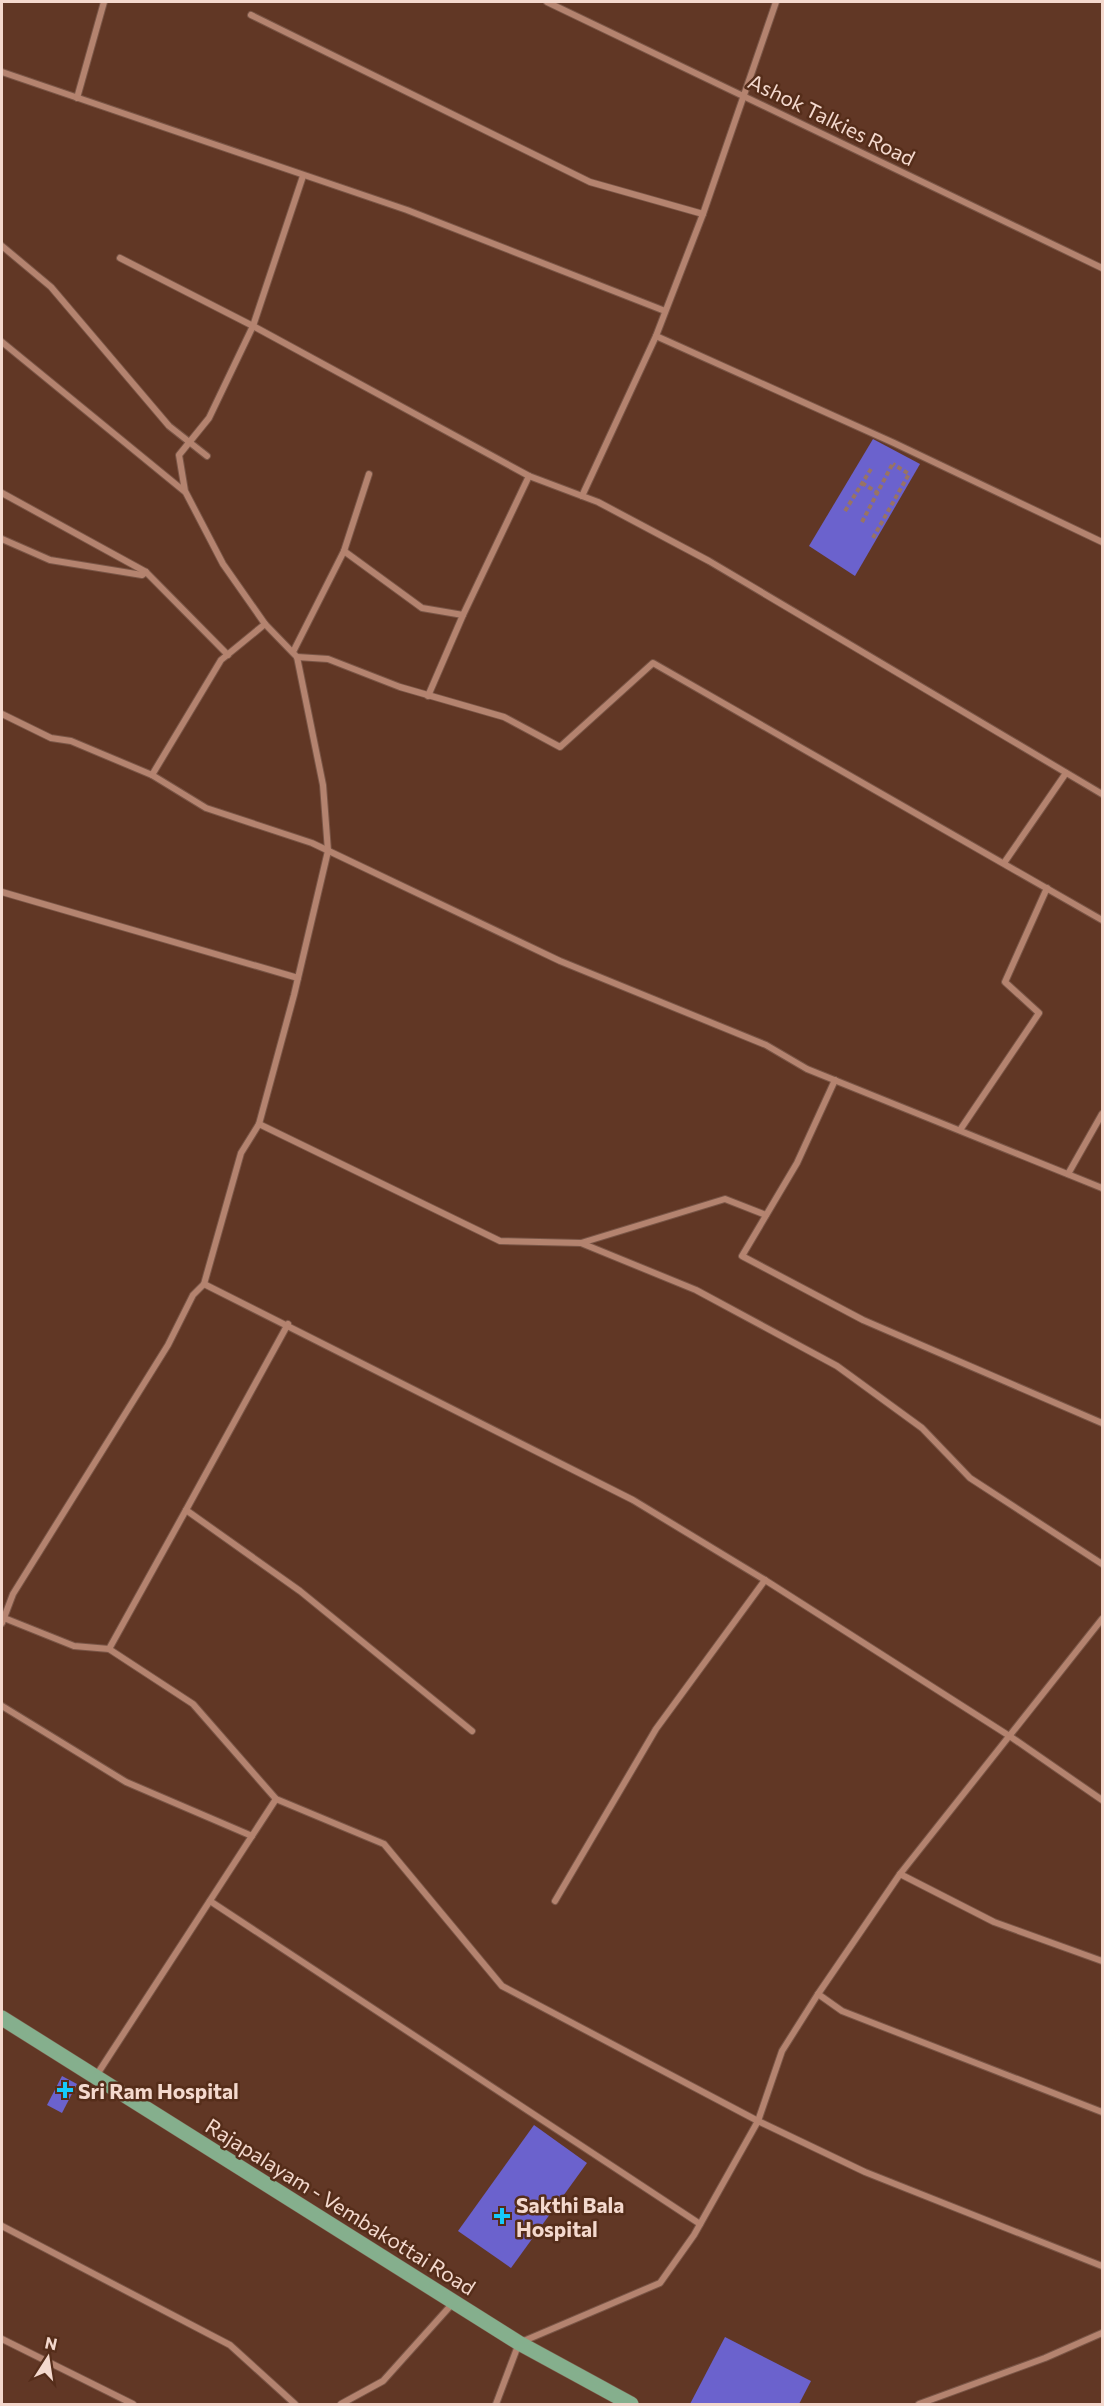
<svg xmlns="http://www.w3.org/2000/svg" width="1104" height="2406" font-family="Commissioner,sans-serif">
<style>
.building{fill:#6b62cd}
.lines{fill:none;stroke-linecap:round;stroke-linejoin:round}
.minor-casing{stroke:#795546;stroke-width:8}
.primary-casing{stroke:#795546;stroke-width:16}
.path{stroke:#987364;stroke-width:4;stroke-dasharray:4.5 3;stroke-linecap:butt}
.minor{stroke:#b4836f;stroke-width:6}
.primary{stroke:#85af8d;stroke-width:15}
.poi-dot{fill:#15cafb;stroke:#552d1a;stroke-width:2}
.labels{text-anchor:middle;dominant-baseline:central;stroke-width:5;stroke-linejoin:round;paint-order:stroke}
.street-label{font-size:21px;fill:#f4d9ce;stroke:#552d1a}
.poi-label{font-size:21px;font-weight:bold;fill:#f4d9ce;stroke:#552d1a;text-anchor:start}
</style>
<rect width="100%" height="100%" fill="#613725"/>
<g class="building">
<path d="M873,439L920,464L855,576L809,546Z"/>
<path d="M62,2076L77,2084L62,2113L47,2105Z"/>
<path d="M534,2125L587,2163L511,2268L458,2231Z"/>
<path d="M725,2337L811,2381L799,2404H690Z"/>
</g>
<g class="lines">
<defs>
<g id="minor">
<path d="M547,2L1102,268"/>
<path d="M776,2L703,214L656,336L894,443L1102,542"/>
<path d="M251,15L590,182L703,214"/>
<path d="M2,72L407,210L665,311"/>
<path d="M77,98L104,2"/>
<path d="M2,246L51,287L169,426L207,456"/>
<path d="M120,258L253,326L529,476L598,502L709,561L1102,794"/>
<path d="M2,342L184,491"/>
<path d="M2,493L146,572L228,655"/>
<path d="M582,496L656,336"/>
<path d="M2,539L50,560L142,575L146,572"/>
<path d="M344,551L369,474"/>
<path d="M293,652L344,551L422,608L463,615L529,476"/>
<path d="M297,657L328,659L400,687L504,717L560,747L653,663L1102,920"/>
<path d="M428,696L463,615"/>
<path d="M2,714L51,738L71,741L152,775L206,808L312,843L560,961L766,1045L807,1069L1102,1188"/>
<path d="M152,775L221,660L265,624"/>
<path d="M1004,863L1066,773"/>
<path d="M2,892L298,978"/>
<path d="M835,1080L797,1163L742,1256L863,1320L1102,1423"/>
<path d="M259,1124L500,1241L581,1243L725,1199L766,1215"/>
<path d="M960,1130L1039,1013L1005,982L1047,888"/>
<path d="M1068,1174L1102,1114"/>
<path d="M581,1243L696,1290L837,1366L922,1428L970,1478L1102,1564"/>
<path d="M204,1284L633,1500L765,1580L1011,1737L1102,1800"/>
<path d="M186,1510L288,1324"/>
<path d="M4,1618L74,1646L109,1649L193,1704L276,1799L384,1844L502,1986L758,2121L865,2172L1102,2266"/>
<path d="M2,1623L13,1594L168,1345L193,1295L204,1284L241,1153L259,1124L294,995L328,851L323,785L297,657L265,624L223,564L185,491L179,455L209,418L253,326L303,176"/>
<path d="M109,1649L186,1510L300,1591L472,1731"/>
<path d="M2,1706L126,1782L252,1836"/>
<path d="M900,1874L994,1922L1102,1961"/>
<path d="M210,1901L700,2224"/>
<path d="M555,1901L656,1729L765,1580"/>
<path d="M818,1994L842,2011L1102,2112"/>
<path d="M96,2076L276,1799"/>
<path d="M2,2226L230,2345L295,2404"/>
<path d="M2,2339L133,2404"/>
<path d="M341,2404L383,2381L453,2303"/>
<path d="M496,2404L519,2343L660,2283L694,2235L758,2121L782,2051L818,1994L900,1874L1102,1619"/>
<path d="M919,2404L1045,2358L1102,2333"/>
</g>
<path id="primary" d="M2,2018L519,2343L631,2404"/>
</defs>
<use href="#minor" class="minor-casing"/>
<use href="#primary" class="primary-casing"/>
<g class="path">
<path d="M862,483L878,493"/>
<path d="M845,511L871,469"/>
<path d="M862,522L893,463"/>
<path d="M873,538L909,474L893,464"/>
</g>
<use href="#minor" class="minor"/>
<use href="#primary" class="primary"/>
</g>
<g class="poi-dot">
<path d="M62 2081h6v6h6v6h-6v6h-6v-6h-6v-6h6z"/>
<path d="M499 2207h6v6h6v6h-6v6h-6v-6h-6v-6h6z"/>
</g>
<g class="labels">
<g class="street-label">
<text transform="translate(832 119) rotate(26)">Ashok Talkies Road</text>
<text transform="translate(341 2206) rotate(32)">Rajapalayam - Vembakottai Road</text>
</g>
<g class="poi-label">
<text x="78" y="2090">Sri Ram Hospital</text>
<text x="516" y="2204">Sakthi Bala<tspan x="516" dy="24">Hospital</tspan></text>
</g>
</g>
<rect width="1104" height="2406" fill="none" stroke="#f4d9ce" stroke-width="6"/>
<g transform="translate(48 2358) rotate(12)" stroke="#552d1a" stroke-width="4.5" paint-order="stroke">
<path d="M0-4.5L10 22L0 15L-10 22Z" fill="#f4d9ce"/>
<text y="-9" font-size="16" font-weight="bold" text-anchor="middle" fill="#f4d9ce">N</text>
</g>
</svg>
